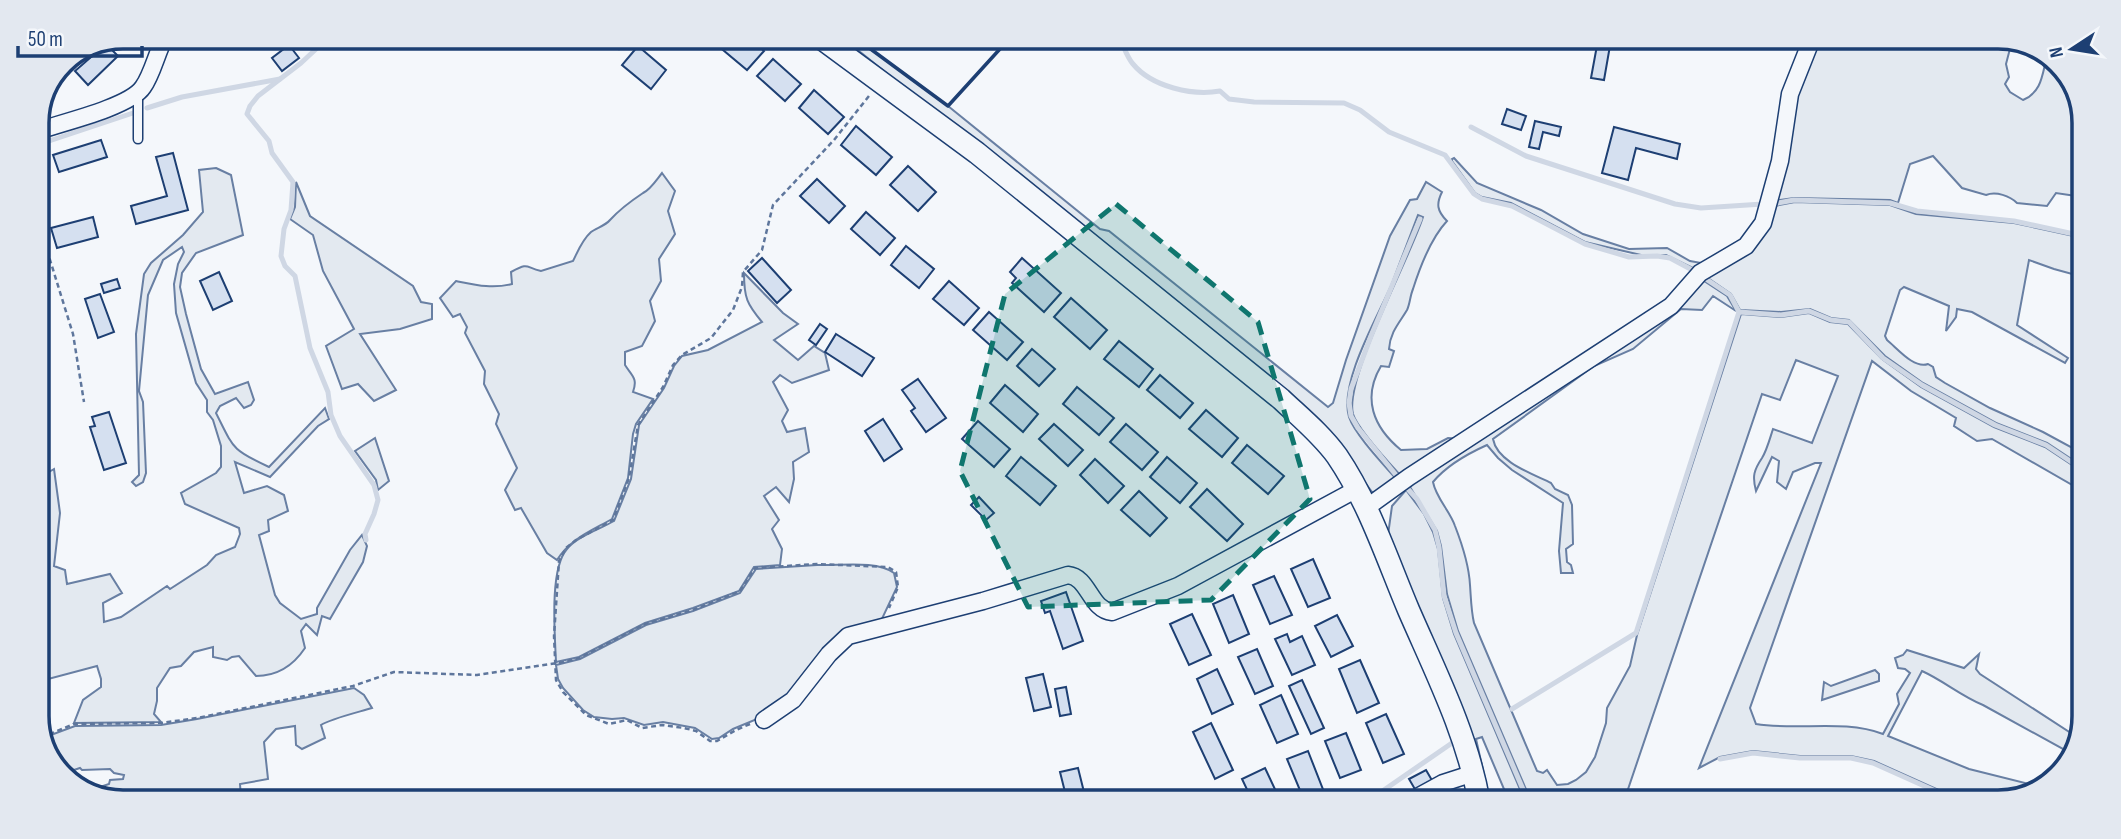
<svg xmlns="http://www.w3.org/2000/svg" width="2121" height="839" font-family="'Sofia Sans Condensed',sans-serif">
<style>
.green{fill:#e3e9f0;stroke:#687fa3;stroke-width:2}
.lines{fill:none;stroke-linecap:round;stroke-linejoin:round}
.stream{stroke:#cfd7e4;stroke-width:5}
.building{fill:#d5e0f0;stroke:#1d3f73;stroke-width:2}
.service-casing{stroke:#1d3f73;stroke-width:11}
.minor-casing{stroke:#1d3f73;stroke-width:19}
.secondary-casing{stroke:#1d3f73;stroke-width:24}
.path{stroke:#5e769c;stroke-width:2.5;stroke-dasharray:5 3.5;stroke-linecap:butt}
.service{stroke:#f4f7fb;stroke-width:8}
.minor{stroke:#f4f7fb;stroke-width:16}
.secondary{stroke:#f4f7fb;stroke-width:21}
.wall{stroke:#1d3f73;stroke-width:3.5}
.marked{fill:#0f766e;fill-opacity:0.2;stroke:#0f766e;stroke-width:5;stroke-dasharray:14 9;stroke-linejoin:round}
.rim{fill:none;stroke:#1d3f73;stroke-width:3.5}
</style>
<rect width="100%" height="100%" fill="#f4f7fb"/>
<g class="green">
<path d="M844,39H857L948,106L1100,229L1109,231L1328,407L1333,403L1346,360L1390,236L1410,200L1417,199L1426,182L1442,192C1436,204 1437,211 1447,221C1431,238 1420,267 1413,289C1410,296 1410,304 1407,310C1400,322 1390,332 1389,349L1394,351L1389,367L1381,366C1362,398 1373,427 1401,450L1427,449L1448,438L1462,439L1403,478C1391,465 1358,430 1353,414C1344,379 1410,258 1423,217L1418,215C1409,239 1400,262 1391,286C1377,318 1339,383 1349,417C1355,435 1385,466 1398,481L1377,492H1372L1319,420Z"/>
<path d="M1814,41H2012L2006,64L2009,77L2005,84L2010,92L2023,100C2042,92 2042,75 2047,56L2067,71L2084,117L2083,197L2056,193L2047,206L2017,203C2010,196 1996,191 1986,195L1962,188L1933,156L1910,164L1898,203L1890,200L1794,198L1773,201L1795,89Z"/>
<path d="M1454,158L1477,183L1541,210L1583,234L1629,249L1667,248L1690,261L1707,264L1699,271L1666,255H1641L1585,242L1511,203L1482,197L1475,193L1452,161V159Z"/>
<path d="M216,168L231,175L243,235L196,253L182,273L180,287L186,314L201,369L215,394L248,382L254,400L251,405L244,408L236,398L220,406L216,413C234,449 232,450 269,467L325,408L329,419L318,426L270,477L235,462L244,493L267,486L284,495L288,511L268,520L269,531L259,535L275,595L280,603L301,619L317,614V608L350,550L362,535L367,546L363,562L330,619L322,616L317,635L306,624L301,631L305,648C293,666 278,676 256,676L239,656L232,657L227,660L213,657V647L194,652L181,666L170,668L157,688V701L154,714L161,722L74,723L83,700L101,687V679L97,666L37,682V479L54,469L60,513L54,566L65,570L67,584L110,574L122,593L103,603L104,622L121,617L167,586L170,589L207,565L216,555L235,547L240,534L239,528L185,504L181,493L216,473L221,467V446L213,420L207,412V400L196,383L176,313L174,284L178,264L184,252L182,247L163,260L148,295L139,391L143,402L146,473L143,482L136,486L132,482L139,475L136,334L144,274L151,263L183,235L203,212L199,170Z"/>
<path d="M662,173L675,191L668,211L675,234L659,259L661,281L650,301L655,321L642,346L625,352V365C632,376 638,378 633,392L653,399L636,424L633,434L628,478L612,519C591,531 570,539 557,560L547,553L521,508L515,510L505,490L517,468L496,424L499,414L484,384L485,371L465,333L467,327L460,314L453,317L440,298L456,281C476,285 492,289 512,284L511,272C530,262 524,267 541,271L573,261C578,251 582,240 591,232C596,228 605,226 610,220C619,210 631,201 643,193C651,189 657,179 662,173Z"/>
<path d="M296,182L310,216L413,286L421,302L432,304V319L400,329L360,334L396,390L374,401L358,384L342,389L326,346L354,329L323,271L313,235L290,219L295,207Z"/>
<path d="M1795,202L1890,205L1916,214L2014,223L2083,238V277L2054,269L2029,260L2017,325L2068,358L2065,363L1972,312L1957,309L1956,317L1946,331L1949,306L1904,287L1900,290L1885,336L1887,340C1898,349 1914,369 1928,364L1933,367L1936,377L1945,383L1990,408L2043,432L2082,453V466L2047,443L1996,423L1923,383L1885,356L1849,320L1831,318L1810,309L1781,312L1740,310L1731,294L1705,276L1713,271L1774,206Z"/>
<path d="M744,273L783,313L798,324L774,340L798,360L814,346L825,353L829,370L792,383L780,375L773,382L788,410L782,421L787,432L805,428L809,452L793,462L794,479L789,502L776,487L764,496L779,520L772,529L782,549L780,565L754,567L739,591L693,608L645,623L579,657L556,662C555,636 549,569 567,549C578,536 600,529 614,521L631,479L639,425L664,388L674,366L682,356L708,350L762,322C747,304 744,298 744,273Z"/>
<path d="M1701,279L1727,296L1736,311L1713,296L1702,310L1681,309L1633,349L1594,366L1493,439C1497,462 1533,474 1551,483L1555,489L1568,495L1572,505L1573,544L1566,549L1567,562L1571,565L1573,573H1561L1559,551L1563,503L1512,470L1498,458L1487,445C1467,454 1447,465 1433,482C1436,498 1450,511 1455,526C1462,544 1469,566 1470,585C1471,598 1471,610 1474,623L1537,771L1543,773L1547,770L1557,785L1568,784L1576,780L1586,772L1595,757L1606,723L1607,708L1630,666L1637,635L1741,314L1781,317L1809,313L1830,322L1848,324L1882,359L1921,387L1994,427L2045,447L2081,471V490L1992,439L1977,441L1954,426L1956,418L1911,391L1872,361L1750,708L1756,724C1798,731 1843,719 1883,734L1899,704L1897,694L1910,673L1905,669L1898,668L1895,658L1903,655L1907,650L1964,668L1979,654L1976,669L1980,674L2080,739V744L2072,754L1983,705C1961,696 1944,681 1922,671L1888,736L1969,769L2045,788L1998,802L1963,801L1874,761L1851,756H1800L1753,751L1720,757L1699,768L1821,463H1815L1793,472L1786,489L1777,482L1779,461L1772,457L1756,491C1752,476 1754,470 1762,458C1767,450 1770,438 1773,429L1812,443L1838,376L1796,360L1780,400L1762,394L1624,801H1531L1458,631L1447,594L1441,546L1437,531L1410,487L1418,478Z"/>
<path d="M375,438L389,481L378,490L376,480L355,451Z"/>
<path d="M1406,490L1424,514L1433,532L1438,549L1443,598L1454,634L1525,801H1509L1482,737L1476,739L1490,801H1485L1388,535L1392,506Z"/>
<path d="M817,565C840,566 876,560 894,573L897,587L880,623L854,630L801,686L762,717L733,729L719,738L712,739L695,728L663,722L644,725L624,718L612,719L594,717L583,710L563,688L558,679L556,665L580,659L646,625L693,611L740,593L756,569Z"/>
<path d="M1875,670L1879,674V681L1822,700L1824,682L1831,686Z"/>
<path d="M354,688L364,695L372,708C359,712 330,719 321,725L325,738L302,749L296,745L295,726L276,729L264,742L268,779L240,784L241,798H95L91,795L94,789L109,784L110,780L123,779L124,775L114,773L110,769L82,770L80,768L62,774L54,768L42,734L51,735L75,726L161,725L197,719Z"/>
</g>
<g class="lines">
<g class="stream">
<path d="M329,37L301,63L258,96L250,106L247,114L269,141L272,153L293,182L291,210L284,229L281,256L285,266L295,276L310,348L328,392L331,415L340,436L374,485L378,500L374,514L365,534L366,540"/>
<path d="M1120,39C1124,47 1127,57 1133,64C1152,87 1193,96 1220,91L1229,99L1254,102L1344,103L1360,110L1389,132L1445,155L1474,194L1482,199L1512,206L1585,244L1629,257L1657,256L1670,258L1696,272"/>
<path d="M147,108L182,97L280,79"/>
<path d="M1471,127L1526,156L1675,204L1701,208L1763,204"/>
<path d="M37,145L133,113"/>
<path d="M1773,204L1794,200L1890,203L1917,211L2014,221L2083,236"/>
<path d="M1706,279L1730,295L1739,312L1781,315L1809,311L1831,320L1849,322L1883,358L1922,385L1995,425L2046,445L2082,469"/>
<path d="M1400,480L1358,428L1351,416L1349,403L1351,389L1371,336L1420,219"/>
<path d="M1405,486L1417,499L1435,530L1439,547L1444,596L1456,633L1528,801"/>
<path d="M1512,709L1636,633L1739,312"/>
<path d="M1720,759L1753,753L1800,758H1851L1873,763L1960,802"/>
<path d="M1368,801L1452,743"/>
</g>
</g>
<g class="building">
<path d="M272,37H291L279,46Z"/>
<path d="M608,38H630L619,49Z"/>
<path d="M712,38H749L764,51L747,70L711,40Z"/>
<path d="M1598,40H1611L1604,80L1591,78Z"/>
<path d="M106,44L118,56L88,85L75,71Z"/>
<path d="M289,45L299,58L282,71L272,58Z"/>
<path d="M638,46L666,70L651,89L622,65Z"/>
<path d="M773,59L801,84L785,101L757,76Z"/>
<path d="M814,90L844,117L828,134L799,108Z"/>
<path d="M1507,109L1526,116L1521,130L1502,124Z"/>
<path d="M1535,121L1561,127L1559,136L1543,132L1539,149L1529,147Z"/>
<path d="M856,126L892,157L876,175L841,145Z"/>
<path d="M1614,127L1680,144L1677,159L1636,148L1628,180L1602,173Z"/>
<path d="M101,140L107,157L59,172L53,155Z"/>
<path d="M173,153L188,210L136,224L131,206L167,196L156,157Z"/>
<path d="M908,166L936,192L918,211L890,185Z"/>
<path d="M817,179L845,206L829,223L800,196Z"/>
<path d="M866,212L895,238L880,255L851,229Z"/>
<path d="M93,217L98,237L57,248L51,228Z"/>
<path d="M906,246L934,269L919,288L891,265Z"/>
<path d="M762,258L791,290L777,303L748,271Z"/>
<path d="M1022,258L1061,293L1044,312L1012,283L1016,278L1010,272Z"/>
<path d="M219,272L232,301L213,310L200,281Z"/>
<path d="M117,279L120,288L104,293L101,284Z"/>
<path d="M949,281L979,308L964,325L933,299Z"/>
<path d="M100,294L114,332L98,338L85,299Z"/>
<path d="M1071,298L1107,330L1090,349L1054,317Z"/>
<path d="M989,312L1023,342L1007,360L973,330Z"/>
<path d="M820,324L827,329L816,345L809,340Z"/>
<path d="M836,334L874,358L862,376L825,352Z"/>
<path d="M1119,341L1153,369L1139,387L1104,359Z"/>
<path d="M1032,349L1055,369L1039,386L1017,366Z"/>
<path d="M1160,375L1193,403L1180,418L1147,390Z"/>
<path d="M918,379L946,418L926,432L911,411L915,408L902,390Z"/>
<path d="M1005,385L1038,414L1023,432L990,403Z"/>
<path d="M1077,387L1114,418L1099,435L1063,404Z"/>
<path d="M1206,410L1238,438L1222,457L1189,429Z"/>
<path d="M109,412L126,463L104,470L90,427L95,426L92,417Z"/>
<path d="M883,419L902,449L884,461L865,431Z"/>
<path d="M978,421L1010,449L994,467L962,439Z"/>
<path d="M1054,424L1083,450L1068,466L1039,439Z"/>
<path d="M1126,424L1158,452L1142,470L1110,442Z"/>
<path d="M1247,445L1284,476L1268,494L1232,463Z"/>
<path d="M1021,457L1056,486L1040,505L1006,476Z"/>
<path d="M1167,457L1197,483L1180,503L1150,477Z"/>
<path d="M1095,459L1124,486L1108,503L1080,475Z"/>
<path d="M1207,489L1243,524L1227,541L1190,507Z"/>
<path d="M1139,491L1167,518L1150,536L1121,510Z"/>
<path d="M979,497L994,513L986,520L971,505Z"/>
<path d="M1313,559L1330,598L1308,607L1291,569Z"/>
<path d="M1274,576L1292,615L1270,624L1253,585Z"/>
<path d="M1066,592L1083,641L1063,649L1050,611L1045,613L1041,601Z"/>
<path d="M1233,595L1249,634L1229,643L1213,604Z"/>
<path d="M1192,614L1211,655L1189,665L1170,624Z"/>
<path d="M1337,615L1353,646L1331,657L1315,626Z"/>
<path d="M1287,634L1290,642L1302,636L1315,665L1292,675L1275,639Z"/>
<path d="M1257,649L1273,686L1255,694L1238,657Z"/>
<path d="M1360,660L1379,703L1357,713L1339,669Z"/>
<path d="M1217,669L1233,704L1212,714L1197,679Z"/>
<path d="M1043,674L1051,707L1034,711L1026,678Z"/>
<path d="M1302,680L1324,728L1311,734L1289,686Z"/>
<path d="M1066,687L1071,714L1060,716L1055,689Z"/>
<path d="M1281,695L1298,734L1277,743L1260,705Z"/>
<path d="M1386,714L1404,754L1383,763L1366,723Z"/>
<path d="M1211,723L1233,770L1215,779L1193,732Z"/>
<path d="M1346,733L1361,770L1340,778L1325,741Z"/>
<path d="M1308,751L1324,792L1304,800L1287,759Z"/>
<path d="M1078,768L1086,800H1067L1060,772Z"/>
<path d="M1265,768L1280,800H1252L1242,779Z"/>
<path d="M1426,770L1433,782L1416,791L1409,779Z"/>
</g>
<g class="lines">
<defs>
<path id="service" d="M138,94V139"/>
<g id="minor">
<path d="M37,131C61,123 130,107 143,87C152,75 157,52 165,37"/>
<path d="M1366,508L1409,477L1671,306L1700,273L1746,246L1763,223L1780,161L1790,94L1811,41"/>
<path d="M764,720L793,700L829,654L848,636L983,601L1068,575C1089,577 1090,610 1112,612L1178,586L1357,489"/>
<path d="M1410,801L1443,783L1474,773"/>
</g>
<path id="secondary" d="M821,38L977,153L1281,399C1300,417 1321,434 1337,456C1369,503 1387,559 1409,611C1436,673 1467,734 1479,801"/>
</defs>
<use href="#service" class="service-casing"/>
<use href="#minor" class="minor-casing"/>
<use href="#secondary" class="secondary-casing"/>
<g class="path">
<path d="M37,218L73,334L84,402"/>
<path d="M750,724L736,730L717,741H710L696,731L684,728L662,725L642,728L627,720L609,724L586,715L563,692L556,680L554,636L559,561L566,548L576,540L613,520L629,478L638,425L663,387L673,365L682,355L711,338L733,310L742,287L743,272L762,250L773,205L834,140L869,96"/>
<path d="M41,733L50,734L74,724L161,723L197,718L353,686L394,672L477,675L564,662L579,658L645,624L693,610L740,591L755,568L817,564L888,567L896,572L898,587L889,608"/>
</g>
<use href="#service" class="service"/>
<use href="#minor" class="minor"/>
<use href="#secondary" class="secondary"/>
<path class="wall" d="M857,39L948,106L1009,39"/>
</g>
<path class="marked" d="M1116,204L1258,322L1310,499L1211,600L1028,607L960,471L1005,294Z"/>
<path d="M0 0H2121V839H0ZM123 49H1998A74 74 0 0 1 2072 123V716A74 74 0 0 1 1998 790H123A74 74 0 0 1 49 716V123A74 74 0 0 1 123 49Z" fill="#e3e8f0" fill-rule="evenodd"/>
<path class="rim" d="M123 49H1998A74 74 0 0 1 2072 123V716A74 74 0 0 1 1998 790H123A74 74 0 0 1 49 716V123A74 74 0 0 1 123 49Z"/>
<g transform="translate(2072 49) rotate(258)" stroke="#f4f7fb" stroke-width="5" paint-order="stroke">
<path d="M0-5L12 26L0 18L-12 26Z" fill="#1d3f73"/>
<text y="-10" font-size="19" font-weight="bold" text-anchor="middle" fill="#1d3f73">N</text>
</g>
<path d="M18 46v10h124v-10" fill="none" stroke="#1d3f73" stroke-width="3.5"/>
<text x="28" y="46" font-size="21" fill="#1d3f73" stroke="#f4f7fb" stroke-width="5" paint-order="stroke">50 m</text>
</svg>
